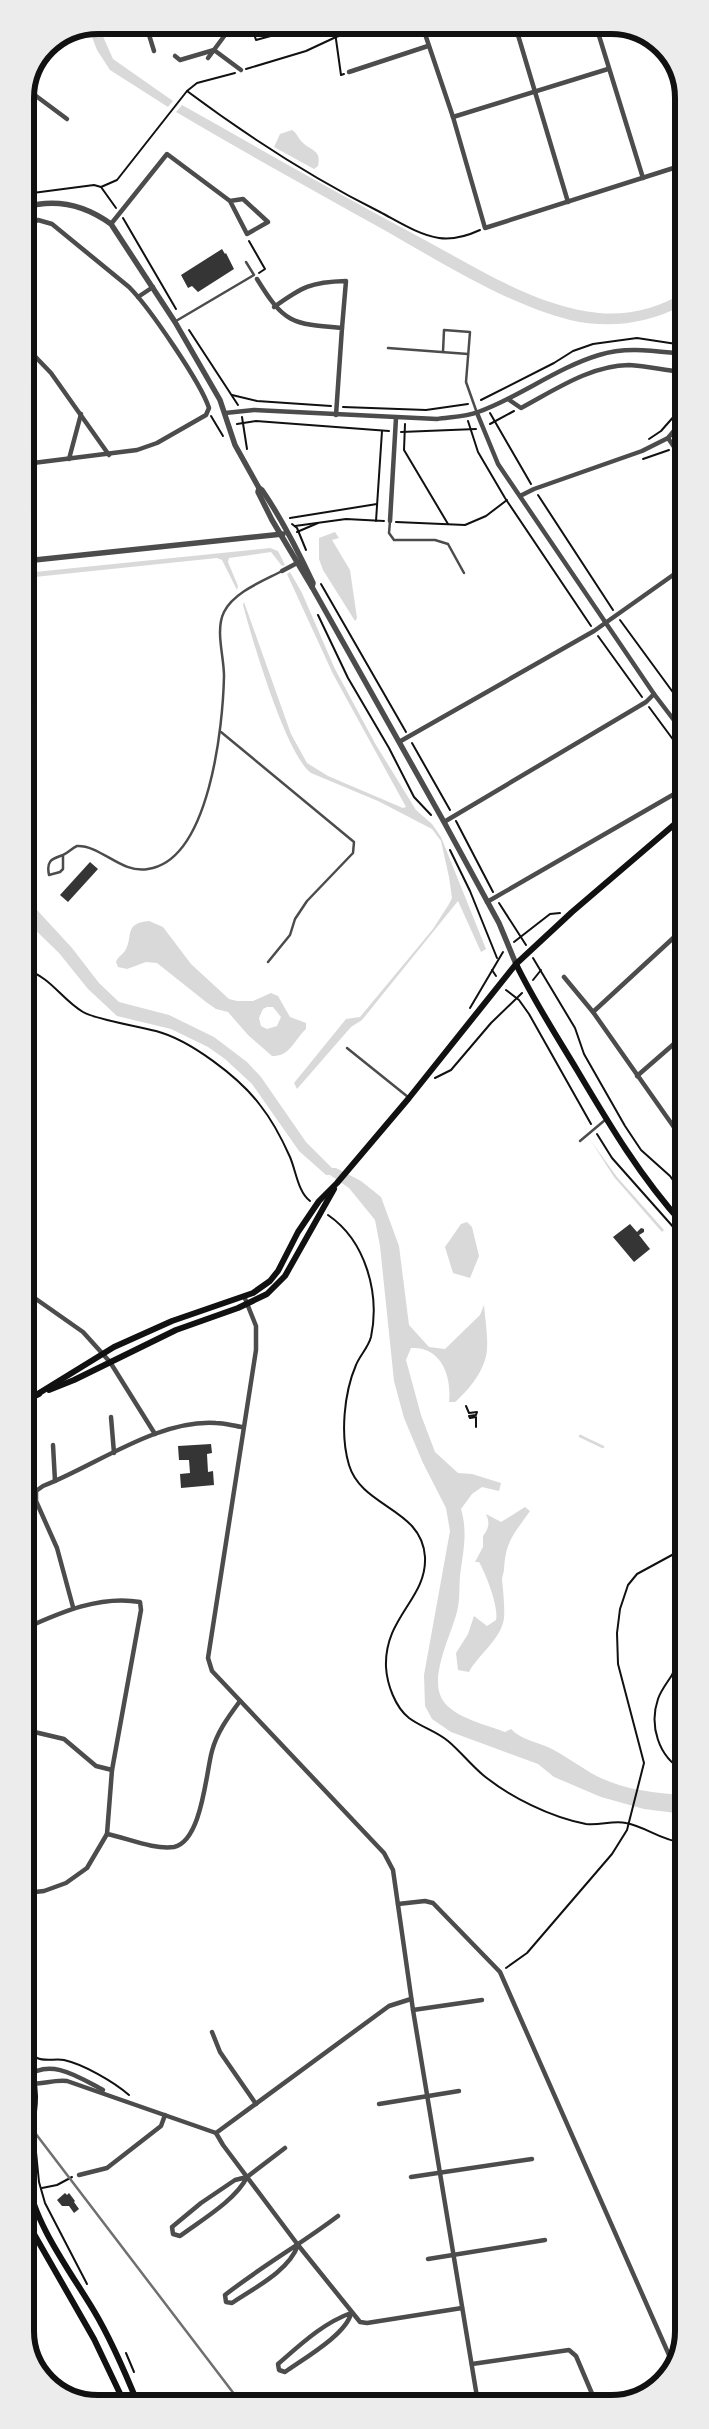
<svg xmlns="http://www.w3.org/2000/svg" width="709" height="2429" font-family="Ubuntu,sans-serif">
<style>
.water{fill:#d9d9d9;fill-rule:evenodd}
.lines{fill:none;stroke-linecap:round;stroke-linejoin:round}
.stream{stroke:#d9d9d9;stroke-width:2.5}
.building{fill:#353535}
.path{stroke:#111;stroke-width:2}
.service{stroke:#4c4c4c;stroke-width:2.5}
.minor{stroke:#4c4c4c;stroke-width:4.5}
.tertiary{stroke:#4c4c4c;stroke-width:5.5}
.secondary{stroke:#111;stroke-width:6}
.rail{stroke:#707070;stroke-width:2.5}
.rim{fill:none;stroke:#111;stroke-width:6}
</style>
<rect width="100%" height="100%" fill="#fff"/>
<g class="water">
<path d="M98,25L113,59L173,101L168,107L110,70L97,50L89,29Z"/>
<path d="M182,105C262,150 342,196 423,239C479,269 535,306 599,313C628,316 658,308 683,293V305C648,324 608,329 570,320C505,303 444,264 386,231C316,192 245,153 176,112Z"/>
<path d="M292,130C297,133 298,138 302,142C311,151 322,150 318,166L314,169L274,147L280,134Z"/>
<path d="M335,532L339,538L332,540L350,570L357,618L355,621L323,570L319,559V538Z"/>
<path d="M270,548L278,551L285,565L282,566L271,552L229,558L228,562L238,586L237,590L222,560L217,558L25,578V573Z"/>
<path d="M290,572L302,593L335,669L376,745L416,810L432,824L441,837L486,949L481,952L458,901L362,1020L351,1027L297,1089L294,1083L346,1019L360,1017L433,929L449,904L452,898L449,877L441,841L432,829L378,801L311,773C286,755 252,639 243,605L244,602L291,734L307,763L328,776L403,808L406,807L333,674L287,574Z"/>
<path d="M26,898L72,948L99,983L119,1002L169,1015L214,1037L247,1062L261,1077L306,1142L332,1168H336L361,1181L381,1197L399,1246L409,1325L429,1347L445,1349L480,1315L484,1305C485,1319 488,1335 487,1349C486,1369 469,1390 455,1402H449C452,1376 441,1346 411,1348L406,1360L421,1415L435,1452L458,1473L472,1474L501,1483L499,1491L482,1487L472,1494L461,1509C468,1533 463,1552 460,1576C459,1586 460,1597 458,1607C454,1631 426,1678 444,1702C456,1718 487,1725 505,1732L511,1729C521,1740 538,1742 552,1749C565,1756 578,1765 591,1773C619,1789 652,1793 684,1795V1814L644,1809L601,1797L554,1777L538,1764L451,1732L432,1719L425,1706L424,1675L450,1531L446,1508L423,1463L404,1418L394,1381L380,1246L375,1220L349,1188L330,1175H326L299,1151L252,1084L225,1059L208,1047L171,1029L117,1016L88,989L59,953L26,921Z"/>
<path d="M149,921L163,927L191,964L229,999L237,1001H253L271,993L278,996L290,1017L306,1023V1029C294,1040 290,1057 272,1056L248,1035L228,1012L216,1009L206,1002L157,963L146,962L127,969L118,967L116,962C118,956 123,955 126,949C133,936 124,923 149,921ZM267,1007H273L281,1017L277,1026L267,1029L261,1026L259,1018L263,1009Z"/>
<path d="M591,1141L617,1177L664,1230L662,1232L614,1177Z"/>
<path d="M467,1222L472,1227L479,1256L470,1278L453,1273L445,1247L461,1224Z"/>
<path d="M525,1507L530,1511C514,1534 506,1540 504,1569C504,1573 502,1576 502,1580C503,1589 505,1609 504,1618C502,1638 478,1655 469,1672L458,1670L456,1653L468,1634L474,1616L487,1626L496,1620C499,1607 486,1574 479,1562H475L483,1547V1536C489,1528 490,1523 486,1514L501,1522Z"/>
</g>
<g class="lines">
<path class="stream" d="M580,1436L603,1447"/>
</g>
<g class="building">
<path d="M222,249L225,254L226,253L234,269L198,292L192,286L188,288L181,275Z"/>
<path d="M90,862L98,869L68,902L60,895Z"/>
<path d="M630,1224L637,1232L641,1228L644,1229V1232L639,1235L650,1249L634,1262L613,1237Z"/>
<path d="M211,1444L212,1453L207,1454L208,1472L213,1471L214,1485L181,1488L180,1474L190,1473L189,1460H179L178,1446Z"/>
<path d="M65,2193L67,2195L69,2193L75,2201L74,2202L79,2209L74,2213L69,2206H62L57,2200Z"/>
</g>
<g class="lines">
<g class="path">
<path d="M247,25L252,28L256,40L289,31L288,25"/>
<path d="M334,25L341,75L344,74"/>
<path d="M246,69L306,51L336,37L371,25"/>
<path d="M187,91C250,138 310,177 380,212C399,222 419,235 439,238C453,240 467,236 480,230"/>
<path d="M101,187L117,180L187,91L197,83L235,73"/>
<path d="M25,194L94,185L101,187L116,208"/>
<path d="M123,218L176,309"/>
<path d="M249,241L265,269L259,273"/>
<path d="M189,330L238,405"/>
<path d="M232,395L257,401L331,406"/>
<path d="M481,400L554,363L573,351L593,344L637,338L683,345"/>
<path d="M343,407L426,410L468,404"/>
<path d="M490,413L531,484"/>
<path d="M211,416L223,436"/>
<path d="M242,417L247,449"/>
<path d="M468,421L478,452L505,498L591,626"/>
<path d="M237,424L256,421L389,431"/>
<path d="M405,424L404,450L448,524"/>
<path d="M490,424L514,411"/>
<path d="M401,432L476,429"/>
<path d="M649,439L661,431L683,406"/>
<path d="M643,459L669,450"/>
<path d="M538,495L613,610"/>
<path d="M290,518L377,504"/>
<path d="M376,521L382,431"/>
<path d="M396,522L465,525L486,516L507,500"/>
<path d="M292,524L297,528L306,550"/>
<path d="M295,526L346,519L384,521"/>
<path d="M297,532L318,523"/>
<path d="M321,584L406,732"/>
<path d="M318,615L348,678L389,748L414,797L431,815"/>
<path d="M620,620L683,706"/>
<path d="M598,636L642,697"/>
<path d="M649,707L683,753"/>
<path d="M412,743L450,810"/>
<path d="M674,814L683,801"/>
<path d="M456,821L493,892"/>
<path d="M450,850L470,891L497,958"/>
<path d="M499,903L526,945"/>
<path d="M514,942L550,914L560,913"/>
<path d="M533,958L575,1028L584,1054L625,1126L641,1150L670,1176L683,1194"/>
<path d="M26,970C51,977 61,999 83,1012C97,1020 138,1026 156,1031C190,1040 239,1077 260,1105C272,1120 282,1139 290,1157C296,1171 298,1192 310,1201"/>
<path d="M492,970L496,976"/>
<path d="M533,980L541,970"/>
<path d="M506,990L519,1000L529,1014L591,1124"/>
<path d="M470,1008L503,952"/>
<path d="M435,1078L451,1070L491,1023L522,993"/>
<path d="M597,1134L612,1158L683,1238"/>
<path d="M328,1215C366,1241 380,1294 371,1337C368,1348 360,1355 356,1365C344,1393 340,1435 349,1465C362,1508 422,1508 425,1557C427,1599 384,1617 386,1667C387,1684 395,1707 409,1718C421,1727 436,1731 448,1741C460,1751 470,1764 483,1775C510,1797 550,1817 586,1824C599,1826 613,1820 626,1823C647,1827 659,1840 684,1843"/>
<path d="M466,1406L469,1413L477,1412L476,1415L469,1416L470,1418L476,1417V1427"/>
<path d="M684,1645C679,1655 676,1665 672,1675C667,1683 661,1690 658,1699C649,1725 658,1757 684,1771"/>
<path d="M506,1968L527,1953L612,1854L627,1830L644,1763L618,1664L617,1633L620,1609L628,1585L637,1574L683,1549"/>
<path d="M26,2046L37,2058C46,2062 55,2058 64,2060C83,2064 114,2082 129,2095"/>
<path d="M36,2152L39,2182L45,2203L87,2284"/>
<path d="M42,2188L57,2185L72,2177"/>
<path d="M126,2353L134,2372"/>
<path d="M144,2397L147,2404"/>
</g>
<g class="service">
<path d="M176,321L254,275L246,262"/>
<path d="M388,348L468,354"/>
<path d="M443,352L444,330L470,332L466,382L477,413"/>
<path d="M390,521L389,533L394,540H435L448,544L464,573"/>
<path d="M221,732L354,842L353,853L307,901L295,919L290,935L268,962"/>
<path d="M63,855V869L60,872L49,875C46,860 52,859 63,855C68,853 72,848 77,846C101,845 121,874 148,869C210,860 223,725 224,676C224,656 215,630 224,612C234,592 263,581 282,571"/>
<path d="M347,1048L408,1097"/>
<path d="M580,1141L605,1120"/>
</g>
<g class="minor">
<path d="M146,25L154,51"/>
<path d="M422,25L453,117L485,228L683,165"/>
<path d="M515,25L568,202"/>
<path d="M596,26L643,178"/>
<path d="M232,27L233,25"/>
<path d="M175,56L180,60L214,50L241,70"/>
<path d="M208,58L225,35"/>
<path d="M349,72L428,46"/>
<path d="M681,81L683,85"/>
<path d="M28,90L67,119"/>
<path d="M453,117L608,69"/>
<path d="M111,224L167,154L230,201L247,234L268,222L243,199L230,201"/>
<path d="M25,227L38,220L52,224L129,287C149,307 201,383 209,408L206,415L157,443L137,450L25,464"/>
<path d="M257,279C284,323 291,324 342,328L336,415"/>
<path d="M138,297L153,287"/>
<path d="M274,307C302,287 310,282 346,281L342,328"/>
<path d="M25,346L51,373L109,455"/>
<path d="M508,399L521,408C553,391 591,365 629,365C644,366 660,369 675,371L683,365"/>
<path d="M225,413L254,410L437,419C450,417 466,417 478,412C520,397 556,368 599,355C626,346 655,351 683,354"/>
<path d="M477,413L498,464L654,694L683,732"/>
<path d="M668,438L683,460"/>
<path d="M69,459L81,414"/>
<path d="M520,496L534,489L642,451L668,438L683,420"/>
<path d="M390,521L396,418"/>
<path d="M282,571L299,562"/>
<path d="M399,742L594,631L683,568"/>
<path d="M444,822L646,702L654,694"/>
<path d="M487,902L676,793H683"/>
<path d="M564,977L593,1012L683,1140"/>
<path d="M593,1012L683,929"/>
<path d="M637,1076L683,1036"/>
<path d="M26,1292L83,1332L110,1362L155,1434"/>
<path d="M244,1296L256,1326V1350L208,1658L212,1671L384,1853L393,1870L413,2010L478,2403"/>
<path d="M111,1417L114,1453"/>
<path d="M53,1445L55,1481"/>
<path d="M73,1607L57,1548L36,1501V1491L43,1486C95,1466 158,1419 216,1423C224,1423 234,1426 242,1427"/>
<path d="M26,1628C61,1612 101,1595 140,1602L141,1610L112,1770L107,1834L87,1868L66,1883L44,1891L26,1893"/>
<path d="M26,1730L64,1739L96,1766L112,1770"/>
<path d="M107,1834C127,1838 154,1850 174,1847C202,1841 206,1772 212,1751C217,1732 229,1716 240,1701"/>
<path d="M398,1904L425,1901L433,1903L500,1972L673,2364"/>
<path d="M413,2010L482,2000"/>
<path d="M212,2032L220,2052L256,2104"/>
<path d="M26,2077C51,2057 80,2078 103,2090"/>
<path d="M26,2083C40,2086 53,2079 67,2081L216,2133L223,2145L298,2245L360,2322L367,2323L462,2308"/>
<path d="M379,2104L459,2091"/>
<path d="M216,2133L389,2006L411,1999"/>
<path d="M79,2175L107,2168L161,2126L165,2115"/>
<path d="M247,2177C236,2200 200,2221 180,2236L173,2234L172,2227L201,2203L235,2180L247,2177L285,2148"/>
<path d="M411,2177L532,2159"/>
<path d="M298,2245C289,2271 254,2288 232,2303L226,2302L225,2295C262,2266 301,2244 338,2216"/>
<path d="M428,2259L545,2240"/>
<path d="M351,2313C347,2334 303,2359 285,2372L279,2370L278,2364C300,2345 323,2323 351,2313Z"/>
<path d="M472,2364L569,2350L576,2356L596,2403"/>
<path d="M609,2403L619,2395"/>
</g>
<g class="tertiary">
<path d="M25,207C57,198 85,205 111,224L175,322L220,400L235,445L259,488L262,490C282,519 298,551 313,583L312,587"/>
<path d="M259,488L258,492L272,520L312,587L444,822L499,923L516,964"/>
<path d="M25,561L283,534"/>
</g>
<g class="secondary">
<path d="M516,964C534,1001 556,1035 577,1070C609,1124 641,1178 683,1224"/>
<path d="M49,1390L74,1380L176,1330L238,1308L267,1294L285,1276L334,1189"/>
<path d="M36,1395L114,1347L172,1321L253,1293L270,1281L278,1271L298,1232L319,1201L337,1183L409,1098L516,964L572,912L683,817"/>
<path d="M26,1400L39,1394"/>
<path d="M26,2061C48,2100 22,2140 28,2180C33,2222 72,2274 94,2311C112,2341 125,2372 138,2404"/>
<path d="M26,2220L94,2339L125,2404"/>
</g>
<path class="rail" d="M26,2121L241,2403"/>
</g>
<path d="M0 0H709V2429H0ZM98 34H611A64 64 0 0 1 675 98V2331A64 64 0 0 1 611 2395H98A64 64 0 0 1 34 2331V98A64 64 0 0 1 98 34Z" fill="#ececec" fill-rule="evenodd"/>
<path class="rim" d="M98 34H611A64 64 0 0 1 675 98V2331A64 64 0 0 1 611 2395H98A64 64 0 0 1 34 2331V98A64 64 0 0 1 98 34Z"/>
</svg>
